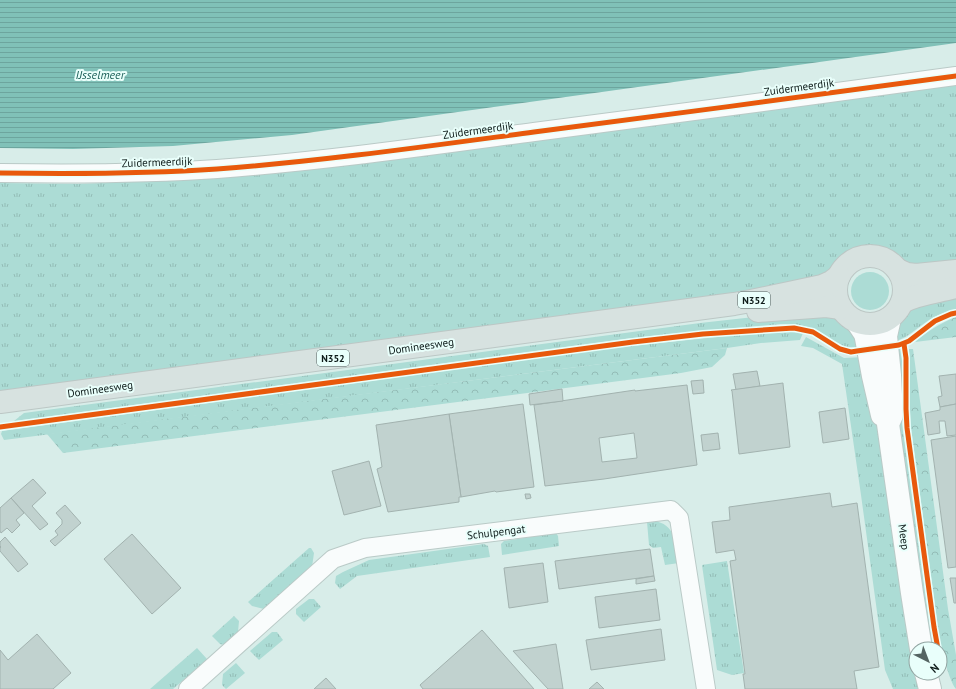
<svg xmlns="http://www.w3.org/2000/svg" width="956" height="689" font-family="'PT Sans',sans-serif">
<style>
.grass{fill:url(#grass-tufts)}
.forest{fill:url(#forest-crowns)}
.garden{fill:#acdcd5}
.water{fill:url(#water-rules)}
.building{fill:#c1d2cf;stroke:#a2b2af;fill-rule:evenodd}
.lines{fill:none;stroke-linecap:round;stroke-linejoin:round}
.minor-casing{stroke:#bacac7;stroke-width:20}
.secondary-casing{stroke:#bacac7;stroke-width:24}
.primary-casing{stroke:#bcc7c5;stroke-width:24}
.minor{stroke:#f9fcfc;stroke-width:18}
.secondary{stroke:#f9fcfc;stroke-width:22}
.primary{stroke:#d7e2e0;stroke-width:22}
.cycleway-casing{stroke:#e9fffb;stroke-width:8}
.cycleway{stroke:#e8590c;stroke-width:5}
.labels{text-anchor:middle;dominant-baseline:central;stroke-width:4;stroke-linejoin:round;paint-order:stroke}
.shield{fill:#e9fffb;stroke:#4f5f5d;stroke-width:1}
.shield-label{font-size:10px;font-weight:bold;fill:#0d1b19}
.street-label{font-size:11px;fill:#0d1b19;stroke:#e9fffb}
.water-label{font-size:12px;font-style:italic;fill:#1f635b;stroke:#e9fffb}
</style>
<defs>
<pattern id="grass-tufts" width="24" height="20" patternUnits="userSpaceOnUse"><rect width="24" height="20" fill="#acdcd5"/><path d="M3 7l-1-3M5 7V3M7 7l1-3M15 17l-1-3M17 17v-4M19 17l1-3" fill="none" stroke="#93bcb6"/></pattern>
<pattern id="forest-crowns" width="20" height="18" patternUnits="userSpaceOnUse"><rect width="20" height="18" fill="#acdcd5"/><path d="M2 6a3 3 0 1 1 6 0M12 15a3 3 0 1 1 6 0" fill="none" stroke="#93bcb6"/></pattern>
<pattern id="water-rules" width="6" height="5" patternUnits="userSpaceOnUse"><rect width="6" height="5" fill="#80c1b8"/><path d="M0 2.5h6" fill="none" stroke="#6da59e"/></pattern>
</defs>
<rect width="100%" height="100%" fill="#d8ede9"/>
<g class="grass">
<path d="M956,83V267L923,269L898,261L887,254L879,250H867L856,252L847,257L839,264L833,272L817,282L0,399V183L79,184L194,179L281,173Z"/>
<path d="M956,294V309C944,312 932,317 922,325C912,332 905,339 893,342L897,324L908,311L913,306Z"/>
<path d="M754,317H837L851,328L862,347C857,347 853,347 849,347C837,345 828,336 818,331C806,325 794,324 781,324L669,334L624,339L14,421L24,413L700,323Z"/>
<path d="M791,332L803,333L800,340L761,343L727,348L4,440L1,434L2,431L612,348L736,335Z"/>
<path d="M806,337L844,358L864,357L883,444L908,637L914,671L921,689H893L885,670L861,495L842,364L813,348L801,346Z"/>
<path d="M900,349L902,361L901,396L902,424L931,636L934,649H929L898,415L894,351Z"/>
<path d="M653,521C676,523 676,545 679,563L665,565L661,547L653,548L649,545L647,522Z"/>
<path d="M556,533L558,536L559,546L502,555L501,544L504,541Z"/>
<path d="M484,544L488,546L490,557L357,576L340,589L335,583L336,576L343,572L369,560Z"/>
<path d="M309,548H311L314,553L312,567L264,609L252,606L248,602Z"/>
<path d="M727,561L744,673L732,675L717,670L702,565Z"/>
<path d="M309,599H314L321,607L304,622L296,614V609Z"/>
<path d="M234,616L239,621L238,632L224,645L220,644L212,636Z"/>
<path d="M272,632H277L283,640L259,660L250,651Z"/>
<path d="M197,648L207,659L206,661L173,689H150Z"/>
<path d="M236,663L245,673L226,689L222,685L223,674Z"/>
</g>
<g class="forest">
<path d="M956,317V337L915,342C928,331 940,323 956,317Z"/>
<path d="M727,348L725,355L712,367L681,373L63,453L47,434Z"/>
<path d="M909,349H913L948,609L956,655V689C948,679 942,649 939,636L911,428L909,397L910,367Z"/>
</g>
<circle class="garden" cx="870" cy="291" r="19"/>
<path class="water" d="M0,0H956V43L292,135L173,146L73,149L0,148Z"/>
<g class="building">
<path d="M757,371L760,386L736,390L733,374Z"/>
<path d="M956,374V404L940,407L938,397L942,396L939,376Z"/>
<path d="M703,380L704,393L693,394L691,381Z"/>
<path d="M783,383V384L790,447L739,454L732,391L731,390Z"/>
<path d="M687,385L697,465L604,479L545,486L534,405L635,390V391ZM634,433L637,458L602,462L599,438Z"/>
<path d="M562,389L563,401L530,405L529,394Z"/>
<path d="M523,404L534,487L496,492L495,491L461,497L449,414Z"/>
<path d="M956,404V435L947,436L945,421H939L940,433L928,435L925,413L940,410V407Z"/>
<path d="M845,408L849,439L823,443L819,412Z"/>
<path d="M449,414L461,497H459V502L388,512L377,469L382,467L376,425Z"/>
<path d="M718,433L720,449L703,451L701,435Z"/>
<path d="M956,436V567L948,568L931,440Z"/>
<path d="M369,461L381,506L344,515L332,471Z"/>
<path d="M33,479L46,493L32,506L48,524L40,530L11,498Z"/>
<path d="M830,493L832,507L857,503L879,667L854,671L857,689H745L743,674H745L730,561L736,560L734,550L716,553L712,522L730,520L729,507Z"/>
<path d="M525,494H530L531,498L526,499Z"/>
<path d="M11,498L24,513L16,520L20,525L12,533L7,528L1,533L0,531V508Z"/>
<path d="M65,505L81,523L55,546L50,541L58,535L55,531L62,524V520L56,513Z"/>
<path d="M132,534L181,588L152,614L104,559Z"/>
<path d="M5,537L28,564L18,572L0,551V548L1,547L0,546V542Z"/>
<path d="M650,549L654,576L559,589L555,561Z"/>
<path d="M543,563L548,602L509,608L504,568Z"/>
<path d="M654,576L655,581L636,584V579Z"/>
<path d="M950,578H956V603H954Z"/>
<path d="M656,589L660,620L599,628L595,597Z"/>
<path d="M661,629L665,660L591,670L586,640Z"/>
<path d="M482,630L534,689H423L420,685Z"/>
<path d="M37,634L71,673L53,689H0V650L8,660Z"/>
<path d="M556,644L563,689H548L513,651Z"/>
<path d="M326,678L336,689H314Z"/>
<path d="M597,682L604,689H589Z"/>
</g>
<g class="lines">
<defs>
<g id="minor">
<path d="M0,173C72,174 145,174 217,169C324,161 429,146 534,132C675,114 815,95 956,76"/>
<path d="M188,689L333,559L365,548L671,510L679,518L706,689"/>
</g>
<g id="secondary">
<path d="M890,318L886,336L890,375L892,415L888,424L912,593L921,649"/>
<path d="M857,322L865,334L866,338L873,376L882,415"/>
<path d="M926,673L930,689"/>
</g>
<g id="primary">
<circle cx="870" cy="290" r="34"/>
<path d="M898,270L907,274L916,275L956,271"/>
<path d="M902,302C919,293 938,292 956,287"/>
<path d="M758,311L826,306L841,308"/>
<path d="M0,402L734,304L751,301L822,286L831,282L839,276"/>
</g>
</defs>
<use href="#minor" class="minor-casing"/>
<use href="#secondary" class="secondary-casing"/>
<use href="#primary" class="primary-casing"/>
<use href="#minor" class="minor"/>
<use href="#secondary" class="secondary"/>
<use href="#primary" class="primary"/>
<defs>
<g id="cycleway">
<path d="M0,173C72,174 145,174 217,169C324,161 429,146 534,132C675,114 815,95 956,76"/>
<path d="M904,344L906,358V409L907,428L934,627L938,649"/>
<path d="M0,427L633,342L703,334L794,328L813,332L840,349L851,352L857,351L899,345L909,341L935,321L951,314L956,313"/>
</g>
</defs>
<use href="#cycleway" class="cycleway-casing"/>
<use href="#cycleway" class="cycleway"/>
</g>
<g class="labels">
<g class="shield">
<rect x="738" y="292" width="32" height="16" rx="3"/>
<rect x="317" y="350" width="32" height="16" rx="3"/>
</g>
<g class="shield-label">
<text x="754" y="300">N352</text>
<text x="333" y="358">N352</text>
</g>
<g class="street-label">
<text transform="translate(799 87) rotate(-8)">Zuidermeerdijk</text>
<text transform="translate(478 130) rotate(-8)">Zuidermeerdijk</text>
<text transform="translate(157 162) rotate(-2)">Zuidermeerdijk</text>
<text transform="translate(421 346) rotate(-8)">Domineesweg</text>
<text transform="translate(100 389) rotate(-8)">Domineesweg</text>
<text transform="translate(496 532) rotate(-7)">Schulpengat</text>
<text transform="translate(904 537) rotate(82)">Meep</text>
</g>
<g class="water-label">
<text x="100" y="74">IJsselmeer</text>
</g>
</g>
<g transform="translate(928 661) rotate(138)"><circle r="19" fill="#e9fffb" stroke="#91a4a1"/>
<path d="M0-3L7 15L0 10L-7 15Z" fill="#546462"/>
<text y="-6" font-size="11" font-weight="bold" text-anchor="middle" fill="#0d1b19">N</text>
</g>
</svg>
